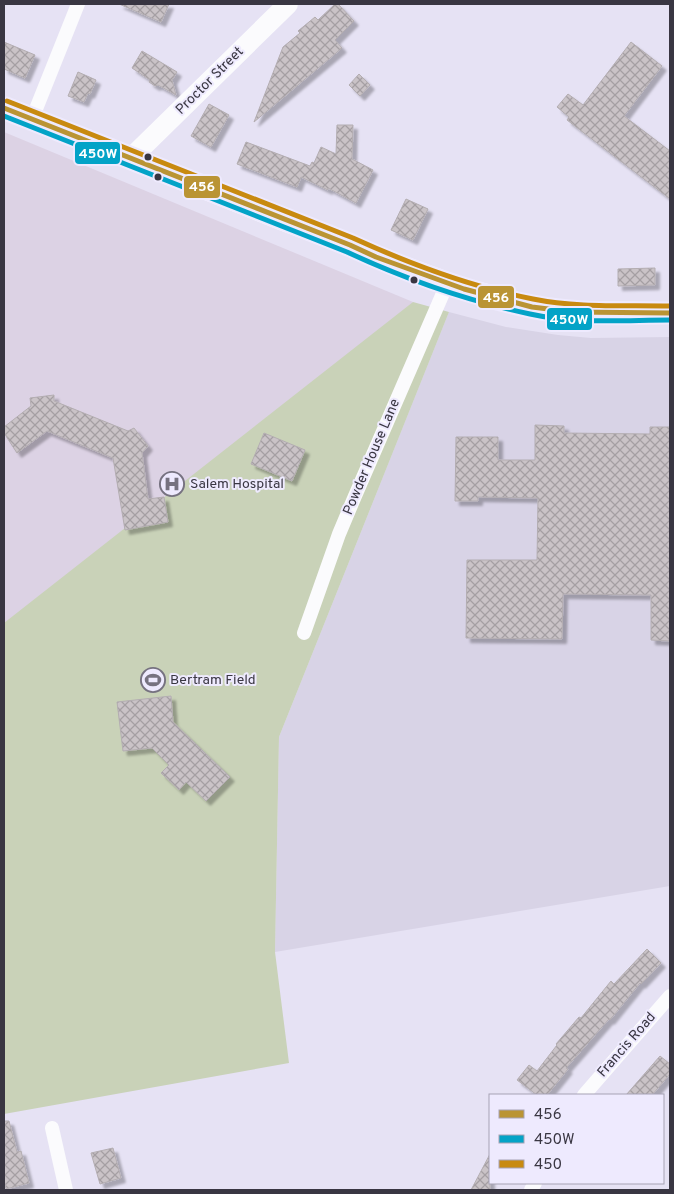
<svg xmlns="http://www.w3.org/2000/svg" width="674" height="1194" font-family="Overpass,sans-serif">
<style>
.education{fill:#d8d3e6}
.medical{fill:#dcd2e4}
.grass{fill:#c9d2b8}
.building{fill:url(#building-cross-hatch);stroke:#b3adb1;filter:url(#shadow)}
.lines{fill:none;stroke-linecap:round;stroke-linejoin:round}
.street{stroke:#fbfbfd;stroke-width:14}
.secondary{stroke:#fbfbfd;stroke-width:20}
.primary{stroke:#fbfbfd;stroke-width:22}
.bus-1-casing{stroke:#eeeafe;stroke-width:9}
.bus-2-casing{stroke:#eeeafe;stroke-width:9}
.bus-3-casing{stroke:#eeeafe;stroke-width:9}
.bus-1{stroke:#ba9434;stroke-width:5}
.bus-2{stroke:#03a3c7;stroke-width:5}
.bus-3{stroke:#c88a10;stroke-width:5}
.bus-dot{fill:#393642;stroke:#eeeafe;stroke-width:2}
.labels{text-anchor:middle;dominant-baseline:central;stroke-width:4;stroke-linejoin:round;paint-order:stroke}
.street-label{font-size:14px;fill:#393642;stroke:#eeeafe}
.poi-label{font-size:14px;fill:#393642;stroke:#eeeafe;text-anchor:start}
.line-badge{stroke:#eeeafe;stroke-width:2}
.badge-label{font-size:14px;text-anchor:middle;font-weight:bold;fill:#fff}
</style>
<defs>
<pattern id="building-cross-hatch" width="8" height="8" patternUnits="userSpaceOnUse" patternTransform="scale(1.25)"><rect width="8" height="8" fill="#cac3c7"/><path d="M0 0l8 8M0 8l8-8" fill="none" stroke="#a59fa3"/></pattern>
<filter id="shadow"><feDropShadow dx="4.5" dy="4.5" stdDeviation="1" flood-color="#0004"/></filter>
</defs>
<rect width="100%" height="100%" fill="#e6e2f4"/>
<path class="education" d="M449,312L506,327L558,335L591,338L670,337V886L275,952L279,737Z"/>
<path class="medical" d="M4,132L413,302L267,667L4,710Z"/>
<path class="grass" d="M413,302L449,312L279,737L275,952L289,1063L4,1114V623Z"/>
<g class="building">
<path d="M119,4H169L161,22Z"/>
<path d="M335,4H338L354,21L335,40L342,48L254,122L283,47L300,33L298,31L315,17L318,20Z"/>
<path d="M4,42L35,55L25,78L4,69Z"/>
<path d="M631,42L662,66L624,116L670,151V199L567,120L569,117L557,107L568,94L583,105Z"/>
<path d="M142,51L177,72L172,80L176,95L158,85L155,86L149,82L150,80L132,68Z"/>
<path d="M78,72L96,80L90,94L88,93L84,102L68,96Z"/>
<path d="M359,74L370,85L360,96L349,85Z"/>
<path d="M209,104L229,115L211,147L191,136Z"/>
<path d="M337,125H353L352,159L373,170L356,203L328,188V190L301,177L297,187L237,164L246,142L310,166L312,162L314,163L321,147L336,154Z"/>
<path d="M406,199L428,209L413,240L391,230Z"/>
<path d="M655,268V285L618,286V269Z"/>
<path d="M54,395V401L128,431L134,428L148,446L142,453L148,499L164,497L168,522L125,530L113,458L47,431L17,453L4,433V427L31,406L30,398Z"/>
<path d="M535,425L564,426V433L650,434V427H670V641L651,640V595L563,594L562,639L466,638L467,560H537L538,498L478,497V501H455L456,437H498V460H535Z"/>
<path d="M264,433L305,450L292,481L251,464Z"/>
<path d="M171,696L173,722L230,777L206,801L186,782L179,790L161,773L169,765L152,748L123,751L117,702Z"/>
<path d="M647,949L661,963L641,984L640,983L610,1020L609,1019L566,1068L568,1069L547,1095H537L517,1080L529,1065L537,1071L557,1045L556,1044L579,1017L581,1018L611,981L614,984Z"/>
<path d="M660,1056L670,1064V1074L652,1095H626Z"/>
<path d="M4,1121H9L17,1152L21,1151L29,1183L6,1189L4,1180Z"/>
<path d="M113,1148L121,1178L100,1184L91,1153Z"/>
<path d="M490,1154V1190H471Z"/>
</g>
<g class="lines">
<g class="street">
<path d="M32,119L78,4"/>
<path d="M304,633L339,534L355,496L447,284"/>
<path d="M584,1095L670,996"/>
<path d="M52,1128L66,1190"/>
<path d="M531,1190L535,1183"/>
</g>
<path class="secondary" d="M131,158L288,4"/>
<path class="primary" d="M4,108L281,219L350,245L376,257L464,289L532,307L573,312L670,313"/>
<defs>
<path id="bus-1" d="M4,108L350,245L376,257L464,289L532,307L573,312L670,313"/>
<path id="bus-2" d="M4,116L347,252C405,279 468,301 530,314C575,324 624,320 670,320"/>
<path id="bus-3" d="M7,101L353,238C410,264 471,287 533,299C577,308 625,305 670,306"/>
</defs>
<use href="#bus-1" class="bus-1-casing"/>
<use href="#bus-2" class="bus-2-casing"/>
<use href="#bus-3" class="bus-3-casing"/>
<use href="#bus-1" class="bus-1"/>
<use href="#bus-2" class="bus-2"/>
<use href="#bus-3" class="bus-3"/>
</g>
<defs>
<symbol id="hospital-ring" viewBox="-11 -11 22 22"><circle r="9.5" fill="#eeeafe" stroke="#767280" stroke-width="1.5"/><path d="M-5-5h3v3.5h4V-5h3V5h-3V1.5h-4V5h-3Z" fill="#767280"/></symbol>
<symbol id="stadium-ring" viewBox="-11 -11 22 22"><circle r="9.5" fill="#eeeafe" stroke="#767280" stroke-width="1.5"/><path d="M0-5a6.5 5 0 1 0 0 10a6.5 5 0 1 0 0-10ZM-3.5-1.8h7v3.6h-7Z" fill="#767280"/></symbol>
</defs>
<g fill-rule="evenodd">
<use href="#hospital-ring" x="158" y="470" width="28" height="28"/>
<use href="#stadium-ring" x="139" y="666" width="28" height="28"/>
</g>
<g class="bus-dot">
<circle cx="148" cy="157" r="4.5"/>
<circle cx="158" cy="177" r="4.5"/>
<circle cx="414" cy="280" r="4.5"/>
</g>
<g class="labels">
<g class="street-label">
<text transform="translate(210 81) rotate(-45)">Proctor Street</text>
<text transform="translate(372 457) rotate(-67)">Powder House Lane</text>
<text transform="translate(627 1045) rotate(-49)">Francis Road</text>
</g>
<g class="poi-label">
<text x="190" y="484">Salem Hospital</text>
<text x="170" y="680">Bertram Field</text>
</g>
</g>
<g class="line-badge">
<rect x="74" y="141" width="47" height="24" rx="5" fill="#03a3c7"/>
<rect x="183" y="175" width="38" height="24" rx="5" fill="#ba9434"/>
<rect x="477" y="285" width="38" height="24" rx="5" fill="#ba9434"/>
<rect x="546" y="307" width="47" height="24" rx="5" fill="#03a3c7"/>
</g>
<g class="badge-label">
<text x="98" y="158">450W</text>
<text x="202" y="191">456</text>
<text x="496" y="302">456</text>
<text x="569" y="324">450W</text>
</g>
<rect width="674" height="1194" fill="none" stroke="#393642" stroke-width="10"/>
<rect x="489" y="1094" width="175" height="90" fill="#eeeafe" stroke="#a6a2b3"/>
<rect x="499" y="1110" width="25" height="8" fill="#ba9434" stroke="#a6a2b3"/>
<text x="534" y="1119" font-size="15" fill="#393642">456</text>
<rect x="499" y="1135" width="25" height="8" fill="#03a3c7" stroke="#a6a2b3"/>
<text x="534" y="1144" font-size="15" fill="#393642">450W</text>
<rect x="499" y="1160" width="25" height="8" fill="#c88a10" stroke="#a6a2b3"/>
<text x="534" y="1169" font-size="15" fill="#393642">450</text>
</svg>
